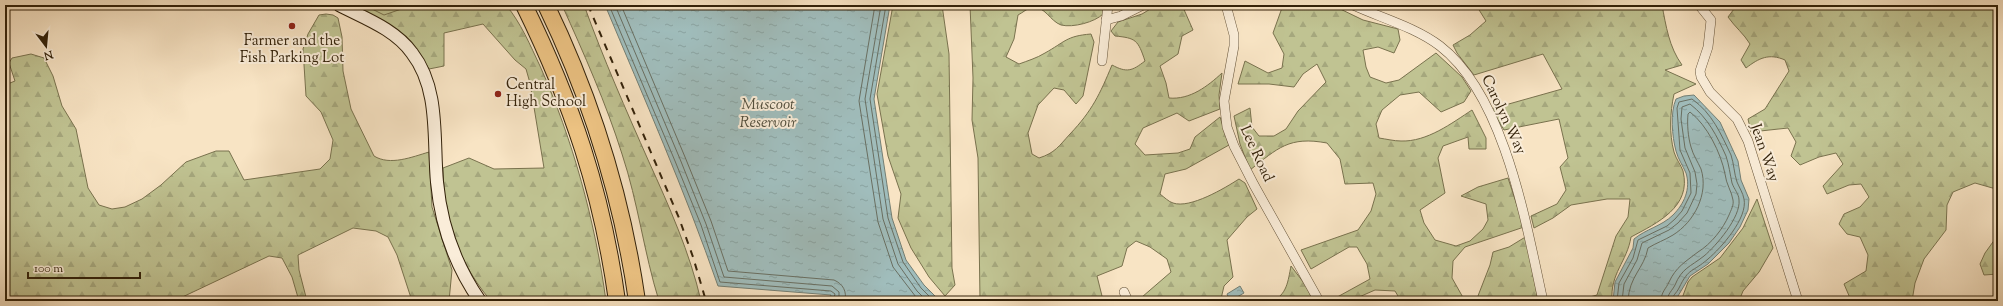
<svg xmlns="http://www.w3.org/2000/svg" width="2003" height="306" font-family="'Sorts Mill Goudy',serif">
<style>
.forest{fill:url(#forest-firs);stroke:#79724e}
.park{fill:url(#park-crowns);stroke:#79724e}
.water{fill:url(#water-ripples);stroke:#747f74}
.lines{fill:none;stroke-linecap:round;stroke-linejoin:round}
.shore{stroke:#696f62;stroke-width:1}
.street-casing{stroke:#645238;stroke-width:10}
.secondary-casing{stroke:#322109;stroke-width:14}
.highway-casing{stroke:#322109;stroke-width:18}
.street{stroke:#faedd9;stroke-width:9}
.secondary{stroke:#faedd9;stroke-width:12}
.highway{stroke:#ecc282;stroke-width:16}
.rail{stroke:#322109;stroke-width:2;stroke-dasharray:7 7;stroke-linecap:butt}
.poi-dot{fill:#8f2418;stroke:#faedd9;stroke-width:1.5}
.labels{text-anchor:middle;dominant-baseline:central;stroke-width:4;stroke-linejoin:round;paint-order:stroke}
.poi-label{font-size:15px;fill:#322109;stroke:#faedd9}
.street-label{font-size:15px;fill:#322109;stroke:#faedd9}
.water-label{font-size:16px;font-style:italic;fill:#53503f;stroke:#faedd9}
</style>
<defs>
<pattern id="forest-firs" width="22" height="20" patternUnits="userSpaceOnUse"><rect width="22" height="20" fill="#c0c392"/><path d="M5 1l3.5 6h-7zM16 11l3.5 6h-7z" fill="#a5a77d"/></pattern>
<pattern id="park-crowns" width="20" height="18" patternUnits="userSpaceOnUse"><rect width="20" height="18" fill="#c0c392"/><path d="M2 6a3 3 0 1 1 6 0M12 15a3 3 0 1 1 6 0" fill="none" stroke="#a5a77d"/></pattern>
<pattern id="water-ripples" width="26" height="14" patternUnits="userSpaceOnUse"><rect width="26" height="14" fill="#a0bdbc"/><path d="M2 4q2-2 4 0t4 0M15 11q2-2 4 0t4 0" fill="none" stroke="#8aa2a0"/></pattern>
</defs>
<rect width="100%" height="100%" fill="#f8e4c4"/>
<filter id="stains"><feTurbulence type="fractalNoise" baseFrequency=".005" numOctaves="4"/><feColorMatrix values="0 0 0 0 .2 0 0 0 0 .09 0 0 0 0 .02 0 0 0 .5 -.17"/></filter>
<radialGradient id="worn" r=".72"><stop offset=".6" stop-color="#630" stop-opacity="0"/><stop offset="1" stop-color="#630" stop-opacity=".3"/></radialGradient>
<g class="forest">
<path d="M351,5H506C521,23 530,45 540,66C573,140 595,221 606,301H491C471,278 455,247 447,217C443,201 444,184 443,168L469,158L494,169L544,168L530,83L526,69L515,60L483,24L444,33V66L429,69L426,64Z"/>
<path d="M562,5H584C603,58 626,110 649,162C669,206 690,253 701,301H659C644,253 638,202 622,154C606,103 584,54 562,5Z"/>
<path d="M893,5H942L949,54L952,268L955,285L945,296L929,277L911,248L898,218L901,194L888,156L877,94Z"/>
<path d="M970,5H1104L1103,14C1095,22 1073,28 1061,25C1050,21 1045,6 1032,7C1028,8 1022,13 1018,15L1014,39L1006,57L1019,64C1027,61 1037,58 1045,53C1065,42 1066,36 1091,34L1094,42L1083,96L1076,104L1064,90L1054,88L1038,105L1028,133L1032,154L1039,158C1055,153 1059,146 1070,134C1092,111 1100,94 1112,65C1127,73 1132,71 1145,61C1138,40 1136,38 1115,36L1111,31L1118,22L1142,14L1157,5H1182L1193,30L1182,36L1178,54L1160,66L1166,83L1169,98C1190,100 1208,86 1222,73L1219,95L1220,109L1189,121L1177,113L1143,128L1135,144L1145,155L1178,153L1190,149L1195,137L1220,117L1229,145L1186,169L1165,174L1160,194C1164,197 1169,202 1173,203C1190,209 1225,188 1239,179L1245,183L1257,209L1247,217L1227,240L1233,277L1224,286L1221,299L1222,301H1143L1142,297L1171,272L1167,259L1150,247L1136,241L1127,248L1122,266L1097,276L1102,296L1101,301H980L978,158L972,120L973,78Z"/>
<path d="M1283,5H1332L1363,20L1398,29L1400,40L1394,53L1378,47L1363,50L1366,67L1370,77L1386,83L1399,80L1436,53L1462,77L1471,91L1464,102L1441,112L1419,92L1400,95L1382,110L1376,124L1379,138C1386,139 1394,141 1401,141C1427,142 1452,123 1472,110L1486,138V149H1469L1468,137L1443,146L1438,158L1445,193L1420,210L1424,223L1435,240L1456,246L1470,241L1483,229L1488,220L1486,204L1461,196L1478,187L1508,178L1524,227L1465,247L1453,261L1452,278L1465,301H1401L1395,291L1375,290L1350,301H1330L1370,279L1367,264L1357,247H1349L1311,269L1301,250L1358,230L1371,211L1376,194L1373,183L1345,184L1340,159L1327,143C1289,136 1278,148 1250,170L1240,144L1234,116L1250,108L1252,127L1259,136H1274L1286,129L1298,111L1326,82L1317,64L1303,74L1294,87L1269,84H1238L1245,61L1268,73L1282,68L1284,54L1273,33Z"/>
<path d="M1476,5H1662C1666,26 1669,47 1682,65L1665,70L1696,84L1674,94C1670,113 1669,133 1674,152C1676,159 1681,165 1683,171C1692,207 1657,223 1631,237C1627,262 1610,273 1612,301H1583V299L1597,295L1616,236L1628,217L1630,199H1607L1571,205L1553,218L1534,228L1531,216L1557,204L1566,190L1560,167L1568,158L1559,119L1504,130L1491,109L1562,89L1543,54L1474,75L1457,53L1453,45L1470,35L1486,21Z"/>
<path d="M1737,5H1998V232L1996,189L1975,183L1953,192L1947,205L1946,230L1924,259L1915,283L1912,301H1850V298L1844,284L1866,271L1868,255L1860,237L1847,234L1839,224L1844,214L1860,207L1869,197L1861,184L1849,185L1827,194L1823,186L1843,164L1836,153L1819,157L1800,165L1791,156L1796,142L1788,128L1751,132L1748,119L1765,109L1789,71L1785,60C1769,53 1759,58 1746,68L1741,60L1750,44C1744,34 1735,27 1728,17Z"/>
<path d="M326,14L333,15L338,18L342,37L343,71L351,109L374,156C390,166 412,157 429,152L432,207L452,270L449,301H412L397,255L388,237L376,231L353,228L298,255L299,270L307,301H299L292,277L282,258L269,256L174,301H5V85L15,81L9,63L12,58L31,54L44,58L53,76L62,106L76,129L88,188L99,205L112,209L125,207L142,199L161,185L186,162L216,151H229L244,180L320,169L330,159L333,140L321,112L306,96L303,49L308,34L319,15Z"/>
<path d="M1757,199L1773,248L1759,272L1743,291L1739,301H1681L1688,282L1692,277L1720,258L1743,228Z"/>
<path d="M1998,235V274L1984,275L1980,264L1985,253Z"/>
<path d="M1527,236L1538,301H1476L1490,265L1493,252L1509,247Z"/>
<path d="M1291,266L1307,287L1313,301H1272C1287,295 1288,281 1291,266Z"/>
</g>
<path class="park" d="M364,5H413L384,15Z"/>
<g class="water">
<path d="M605,5H890L874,99L892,218L906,260L924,285L940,301H829L831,295L718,286C685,191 644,98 605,5Z"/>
<path d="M1694,95L1720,122L1738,161L1741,180L1749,199L1748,210L1740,227L1729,243L1708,264L1690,276L1675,301H1613L1615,282L1633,248L1634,239C1646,229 1662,226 1673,215C1684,204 1691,189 1686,173C1683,166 1678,159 1676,151C1672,136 1670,113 1676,99L1684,96Z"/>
<path d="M1240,286L1244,293L1230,301L1227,294Z"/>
</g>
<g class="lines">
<g class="shore">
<path d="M609,5L675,161L701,225L720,282L831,291L835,294L833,301"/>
<path d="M615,5L680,159L706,224L724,277L832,286L839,292V301"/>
<path d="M621,5L685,157L711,221L728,271L834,280C843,284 847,291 845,301"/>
<path d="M875,5L859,101L878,222L893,267L919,301"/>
<path d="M881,5L865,99L883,219L898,264L917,291L927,301"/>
<path d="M886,5L870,99L888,218L903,262L921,288L934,301"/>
<path d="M1617,301L1619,283L1633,258L1638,240L1667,226L1675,219L1682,211L1691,193L1690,173L1680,150L1677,108L1679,102L1692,99C1712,113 1721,134 1731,155C1734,164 1734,173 1737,182C1739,187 1743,193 1744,199C1748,218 1721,248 1708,259C1692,273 1689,267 1679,288C1676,294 1673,294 1672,301"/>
<path d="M1622,301L1624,284L1637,260L1642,243L1669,230L1678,223L1687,213L1696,194L1697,184L1695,172L1685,148L1681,119L1682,107L1690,104C1708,118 1717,136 1726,156C1729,165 1730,174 1732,183C1734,189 1739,194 1739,200C1741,217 1716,246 1704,256C1690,267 1682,268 1675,285C1672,291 1668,293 1667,301"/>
<path d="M1628,301C1629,276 1644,269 1648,248C1656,243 1665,240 1673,235C1694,222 1709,194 1701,169C1698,162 1693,155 1691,147C1688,137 1687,124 1688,114L1690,112C1707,125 1721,153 1725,174C1726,184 1732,192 1733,200C1734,205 1731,210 1729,215C1723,229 1711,244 1698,252C1685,262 1676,267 1669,282C1666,289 1661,292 1661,301"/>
</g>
<defs>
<g id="street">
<path d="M1226,5L1234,35V46L1224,101L1227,127L1234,146L1254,185L1319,301"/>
<path d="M1353,5C1381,18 1415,27 1440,46C1505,96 1526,224 1543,301"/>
<path d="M1699,5L1711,20L1708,47L1700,71L1701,77L1710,92L1737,119L1748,141L1798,301"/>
<path d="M1106,20L1121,16L1143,5"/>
<path d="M1102,61L1108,5"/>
<path d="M1124,292L1128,301"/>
<path d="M1994,301L1998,298"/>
</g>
<path id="secondary" d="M339,5C364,18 395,29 412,53C440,89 433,139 437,182C441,225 455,265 480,301"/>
<g id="highway">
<path d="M524,5C572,103 602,192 617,301"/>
<path d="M546,5C592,100 622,197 637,301"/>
</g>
</defs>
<use href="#street" class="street-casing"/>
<use href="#secondary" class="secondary-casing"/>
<use href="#highway" class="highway-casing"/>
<use href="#street" class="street"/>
<use href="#secondary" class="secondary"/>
<use href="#highway" class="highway"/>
<path class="rail" d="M588,5L679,218L693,257L706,301"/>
</g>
<g class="poi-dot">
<circle cx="292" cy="26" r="4"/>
<circle cx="498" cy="94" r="4"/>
</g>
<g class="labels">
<g class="poi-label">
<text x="292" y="41">Farmer and the<tspan x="292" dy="17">Fish Parking Lot</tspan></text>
<text x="506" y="85" text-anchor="start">Central<tspan x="506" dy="17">High School</tspan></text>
</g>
<g class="street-label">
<text transform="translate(1503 115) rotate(65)">Carolyn Way</text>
<text transform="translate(1764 153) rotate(71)">Jean Way</text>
<text transform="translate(1256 154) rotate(65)">Lee Road</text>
</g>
<g class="water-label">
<text x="768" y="105">Muscoot<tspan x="768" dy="18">Reservoir</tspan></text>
</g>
</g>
<rect width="2003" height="306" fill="none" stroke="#f8e4c4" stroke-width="20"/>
<rect x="6" y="6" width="1991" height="294" fill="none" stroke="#322109" stroke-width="2"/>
<rect x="10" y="10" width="1983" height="286" fill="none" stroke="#322109"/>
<g transform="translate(46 46) rotate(164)" stroke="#faedd9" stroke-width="3" paint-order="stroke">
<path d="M0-3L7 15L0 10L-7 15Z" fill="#322109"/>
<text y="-6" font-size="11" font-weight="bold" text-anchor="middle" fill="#322109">N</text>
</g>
<path d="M28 272v6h112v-6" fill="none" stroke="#322109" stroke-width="2"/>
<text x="34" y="272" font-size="12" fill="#322109" stroke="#faedd9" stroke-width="3" paint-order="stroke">100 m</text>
<rect width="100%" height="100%" filter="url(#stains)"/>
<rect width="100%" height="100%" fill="url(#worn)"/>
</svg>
